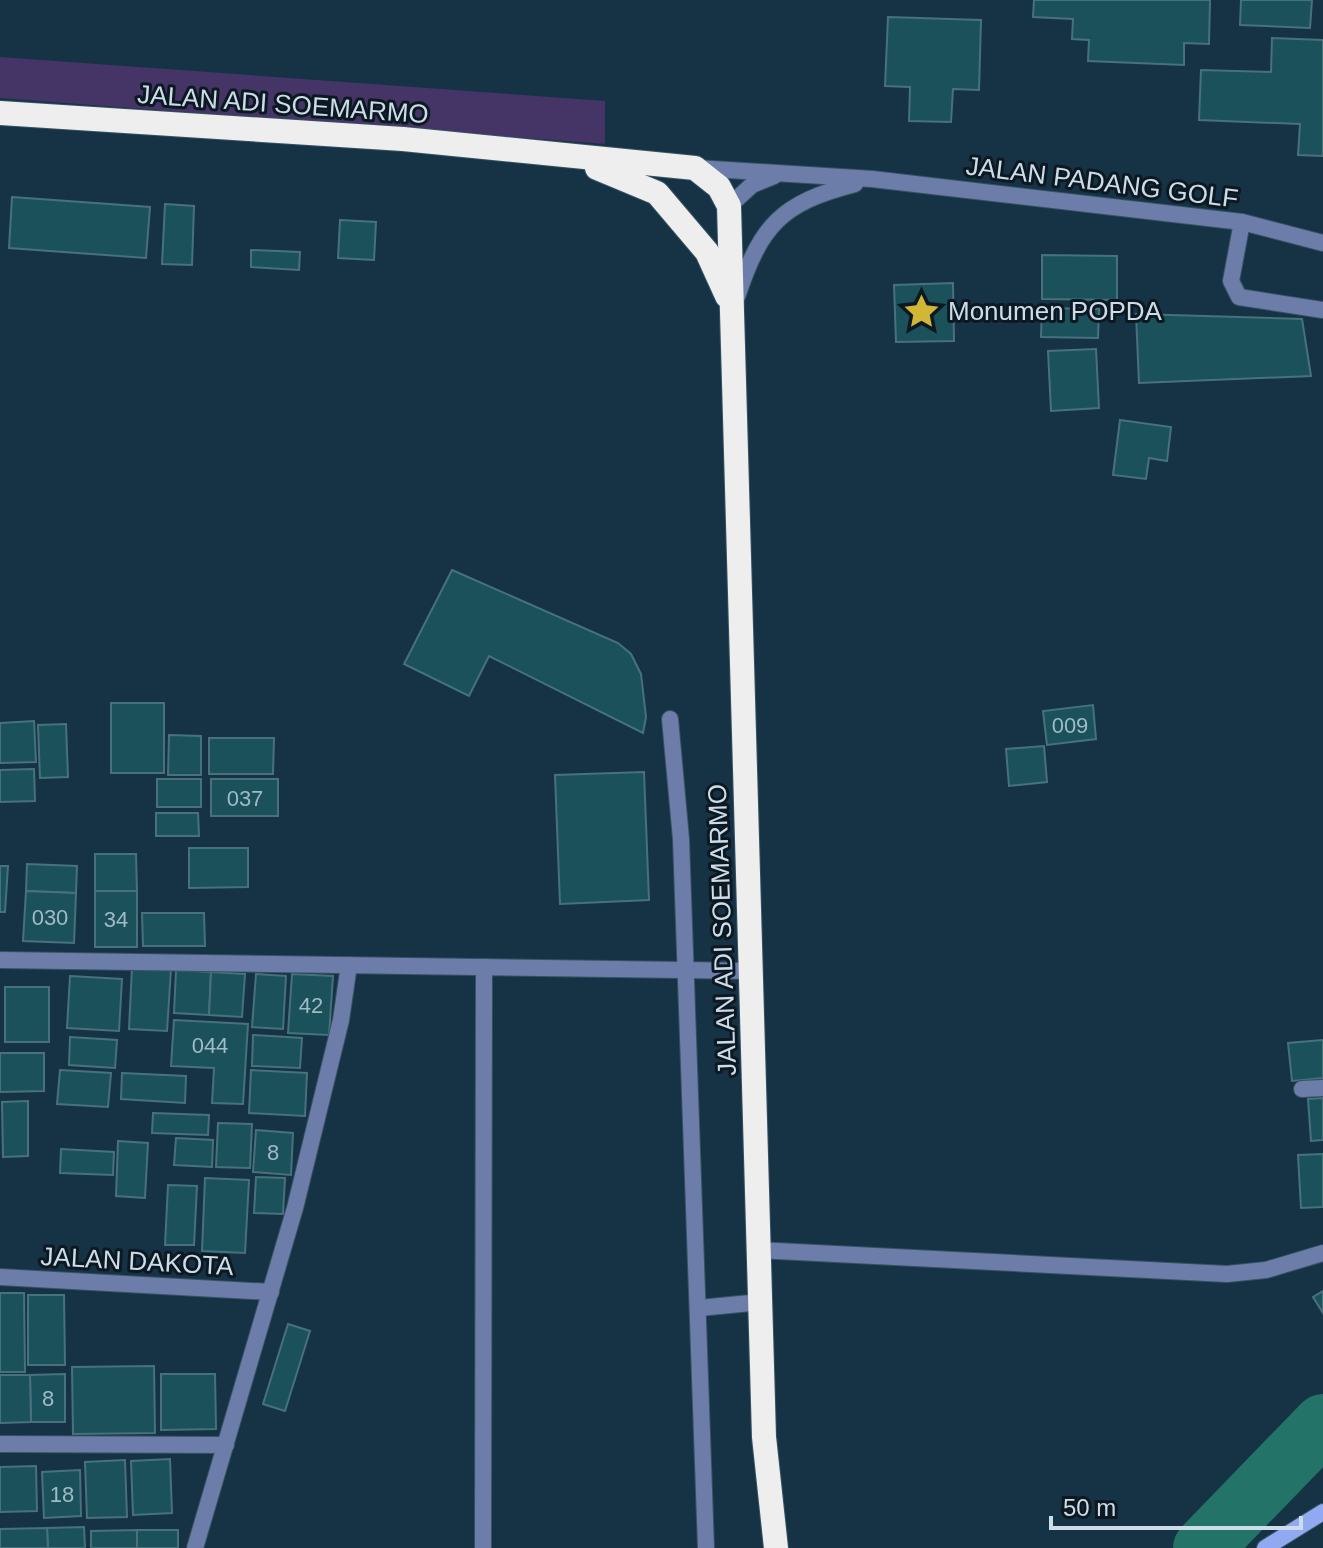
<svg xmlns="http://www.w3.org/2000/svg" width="1323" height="1548" font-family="Helvetica,sans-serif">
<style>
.green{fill:#453466}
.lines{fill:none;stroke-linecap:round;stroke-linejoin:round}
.river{stroke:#237369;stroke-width:60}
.building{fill:#1a515b;stroke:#47727b;stroke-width:2}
.lane-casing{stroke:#375263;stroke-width:18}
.street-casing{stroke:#375263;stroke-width:18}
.secondary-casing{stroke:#375263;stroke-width:18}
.highway-casing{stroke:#375263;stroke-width:26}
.lane{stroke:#6d7daa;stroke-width:16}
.street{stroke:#6d7daa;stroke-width:16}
.secondary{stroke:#90a9f0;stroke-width:16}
.highway{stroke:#eee;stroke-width:24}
.labels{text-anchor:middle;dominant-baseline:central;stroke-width:6;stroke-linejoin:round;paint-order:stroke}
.number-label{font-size:22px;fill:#a0bac6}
.street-label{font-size:26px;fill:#ccdde9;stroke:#0d1922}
.poi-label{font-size:26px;fill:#ccdde9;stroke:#0d1922;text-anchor:start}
</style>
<rect width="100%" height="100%" fill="#163346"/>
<path class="green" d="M0,57L605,101V144L0,98Z"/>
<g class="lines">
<path class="river" d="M1203,1548L1323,1424"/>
</g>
<g class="building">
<path d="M1034,0H1210L1209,44L1184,43V65L1088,61L1089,40L1072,39L1073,19L1033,17Z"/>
<path d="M1241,0H1312L1310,28L1240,25Z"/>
<path d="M888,17L981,20L979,90L953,89L951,122L909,121L910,87L885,86Z"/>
<path d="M1272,38L1323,40V156L1298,155L1300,124L1199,120L1201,70L1271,72Z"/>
<path d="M12,197L150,207L146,258L9,248Z"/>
<path d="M165,204L194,206L192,265L162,264Z"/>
<path d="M340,220L376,222L374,260L338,258Z"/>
<path d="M251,250L300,252L299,270L251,267Z"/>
<path d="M1042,255L1117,256V300L1042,299Z"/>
<path d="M953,283L954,341L896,342L894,285Z"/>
<path d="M1042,308L1099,309L1098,338L1041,337Z"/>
<path d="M1136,314L1302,319L1311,376L1139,383Z"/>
<path d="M1096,349L1099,408L1051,411L1048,351Z"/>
<path d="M1120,420L1171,427L1167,461L1149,458L1146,479L1113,475Z"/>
<path d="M452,570L618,643L631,654L641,674L646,717L643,733L489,656L469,696L404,664Z"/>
<rect x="111" y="703" width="53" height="70"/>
<path d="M1093,705L1096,739L1047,745L1043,711Z"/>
<path d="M34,721L36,762L0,763V723Z"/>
<path d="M66,724L68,777L40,778L38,725Z"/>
<path d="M169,735L201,736V775H168Z"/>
<path d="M209,738H274L273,774H209Z"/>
<path d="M1044,746L1047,782L1009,786L1006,749Z"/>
<path d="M34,769L35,801L0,802V770Z"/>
<path d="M644,772L649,900L560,904L555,775Z"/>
<rect x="157" y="779" width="44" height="28"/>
<rect x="211" y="779" width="67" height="37"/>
<path d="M156,813H198L199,836H156Z"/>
<path d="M189,848H248V887L189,888Z"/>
<path d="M95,854H136L137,891H95Z"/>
<path d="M27,864L77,866L76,893L26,891Z"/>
<path d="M0,866H8L5,912H0Z"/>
<path d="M26,891L76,893L74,943L23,941Z"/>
<rect x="95" y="891" width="42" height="56"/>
<path d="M142,913H204L205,946H143Z"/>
<path d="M132,967L171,969L167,1031L129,1029Z"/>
<path d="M176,970L211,972L209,1015L174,1013Z"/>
<path d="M211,972L245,974L242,1017L209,1015Z"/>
<path d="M256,974L286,976L283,1029L252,1027Z"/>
<path d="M292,974L333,976L329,1035L288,1033Z"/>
<path d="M70,976L122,979L119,1031L67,1028Z"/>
<rect x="5" y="987" width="44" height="55"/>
<path d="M174,1020L248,1024L243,1104L212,1103L214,1068L171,1066Z"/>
<path d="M253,1035L302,1038L300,1068L252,1066Z"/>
<path d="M70,1037L117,1040L115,1068L69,1065Z"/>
<path d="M1323,1040V1078L1292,1081L1288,1043Z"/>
<path d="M0,1053H44V1091L0,1092Z"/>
<path d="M60,1070L111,1073L108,1107L57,1104Z"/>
<path d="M251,1070L307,1073L305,1116L249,1113Z"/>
<path d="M122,1073L186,1076L185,1103L121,1099Z"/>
<path d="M1323,1098V1140L1311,1141L1308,1099Z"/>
<path d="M28,1101V1156L3,1157L2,1102Z"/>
<path d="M153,1113L209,1115L208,1135L152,1133Z"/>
<path d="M218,1123L252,1124L250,1168L216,1167Z"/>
<path d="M256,1130L293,1133L291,1175L253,1172Z"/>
<path d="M176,1138L213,1140L212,1167L174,1165Z"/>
<path d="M118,1141L148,1143L145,1198L116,1196Z"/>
<path d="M61,1149L114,1152L113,1175L60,1173Z"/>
<path d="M1323,1154V1207L1301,1208L1298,1155Z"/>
<path d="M256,1177L285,1178L283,1214L254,1213Z"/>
<path d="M205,1178L249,1180L245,1253L202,1251Z"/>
<path d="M168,1185L197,1186L194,1245H165Z"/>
<path d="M1323,1291V1313L1313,1297Z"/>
<path d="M0,1293H24L25,1372H0Z"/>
<path d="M28,1295H64L65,1365H28Z"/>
<path d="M288,1324L310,1331L285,1411L263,1404Z"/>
<path d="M154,1366L155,1433L73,1434L72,1367Z"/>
<path d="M65,1374V1422H31L30,1375Z"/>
<path d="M161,1374H215L216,1429L161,1430Z"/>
<path d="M0,1375H30L31,1422L0,1423Z"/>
<path d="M170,1459L172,1513L133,1515L131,1461Z"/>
<path d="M125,1460L127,1517L87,1518L85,1462Z"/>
<path d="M36,1466L37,1511L0,1512V1467Z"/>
<path d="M80,1470L81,1516L44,1518L42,1472Z"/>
<path d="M84,1527L85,1548H48L47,1528Z"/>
<path d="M47,1528L48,1548H0V1529Z"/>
<path d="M137,1530V1548H91V1531Z"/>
<rect x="137" y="1530" width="41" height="18"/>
</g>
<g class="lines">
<defs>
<g id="lane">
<path d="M1242,222L1231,281L1239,297L1323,310"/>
<path d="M670,719L681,839L706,1548"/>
<path d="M699,1308L761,1302"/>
<path d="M483,1548L484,967"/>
</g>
<g id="street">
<path d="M696,168L872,179L1242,222L1323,243"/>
<path d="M729,206L752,185L774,176"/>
<path d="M737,297C761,225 781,203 855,184"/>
<path d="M0,960L751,971"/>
<path d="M1302,1089L1323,1088"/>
<path d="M759,1250L1227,1274L1266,1270L1323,1253"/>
<path d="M0,1277L271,1292"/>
<path d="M0,1444L226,1445"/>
<path d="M195,1548L295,1208L341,1020L349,965"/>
</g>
<path id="secondary" d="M1265,1548L1323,1512"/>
<g id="highway">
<path d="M0,113L403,139L695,168L719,187L729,206L764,1437L776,1548"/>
<path d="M597,168L657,193L707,252L727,296"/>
</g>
</defs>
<use href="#lane" class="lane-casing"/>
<use href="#street" class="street-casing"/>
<use href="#secondary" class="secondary-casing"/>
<use href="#highway" class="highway-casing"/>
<use href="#lane" class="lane"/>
<use href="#street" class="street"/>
<use href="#secondary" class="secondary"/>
<use href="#highway" class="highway"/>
</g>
<defs>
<symbol id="sight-bare" viewBox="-9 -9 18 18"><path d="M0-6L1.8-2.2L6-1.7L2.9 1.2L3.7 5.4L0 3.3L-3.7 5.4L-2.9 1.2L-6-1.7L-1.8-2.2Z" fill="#d2b736" stroke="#0d1922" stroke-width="2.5" paint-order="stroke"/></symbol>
</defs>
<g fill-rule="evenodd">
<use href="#sight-bare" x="896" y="286" width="51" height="51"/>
</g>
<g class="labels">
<g class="number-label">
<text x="1070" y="725">009</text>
<text x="245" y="798">037</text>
<text x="50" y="917">030</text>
<text x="116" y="919">34</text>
<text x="311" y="1005">42</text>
<text x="210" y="1045">044</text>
<text x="273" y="1152">8</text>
<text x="48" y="1398">8</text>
<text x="62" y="1494">18</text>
</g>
<g class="street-label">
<text transform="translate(283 104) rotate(4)">JALAN ADI SOEMARMO</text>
<text transform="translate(1102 182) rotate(7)">JALAN PADANG GOLF</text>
<text transform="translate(722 930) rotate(-92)">JALAN ADI SOEMARMO</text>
<text transform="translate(137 1261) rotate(3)">JALAN DAKOTA</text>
</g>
<g class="poi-label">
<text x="948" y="311">Monumen POPDA</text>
</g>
</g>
<path d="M1051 1516v12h250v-12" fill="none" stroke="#ccdde9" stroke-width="4"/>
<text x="1063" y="1516" font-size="24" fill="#ccdde9" stroke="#0d1922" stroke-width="6" paint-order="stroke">50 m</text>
</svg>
